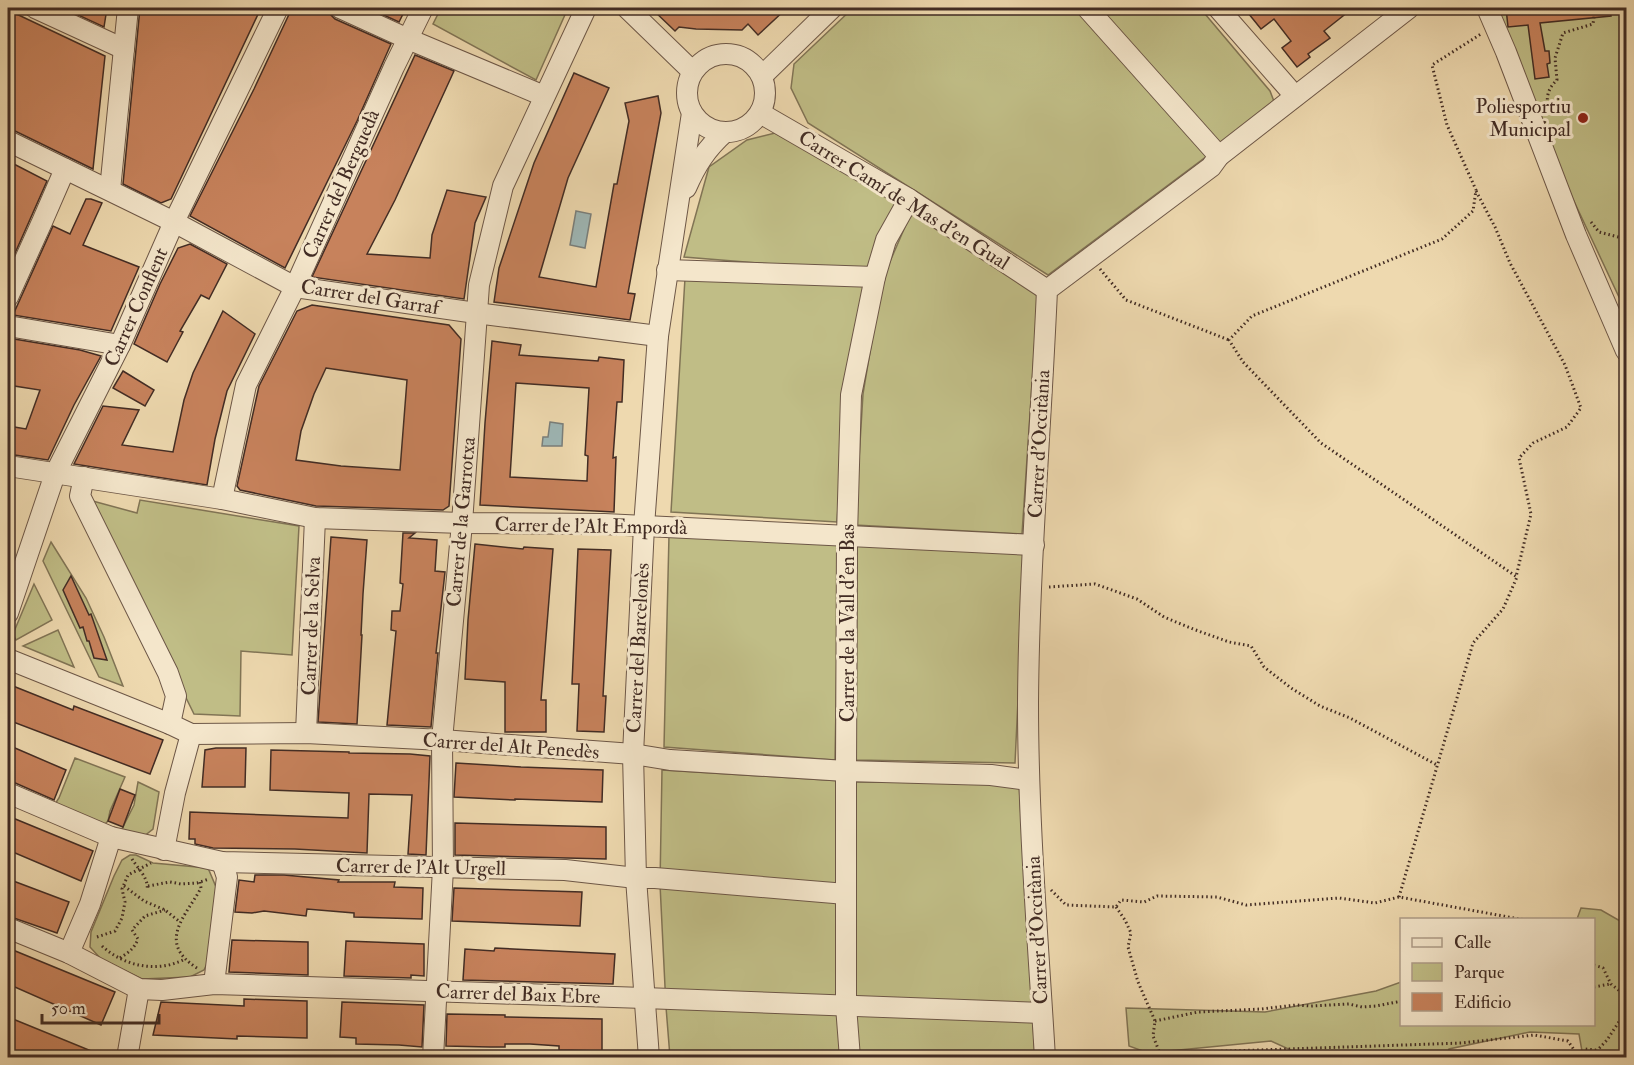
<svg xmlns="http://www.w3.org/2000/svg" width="1634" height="1065" font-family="'IM FELL Double Pica',serif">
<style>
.green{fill:#c0bd86;stroke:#817455;stroke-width:1.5}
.water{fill:#9eb7b6;stroke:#797f7c;stroke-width:1.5}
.building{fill:#c7825c;stroke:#422c24;stroke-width:1.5;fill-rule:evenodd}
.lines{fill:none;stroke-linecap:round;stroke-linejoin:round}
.minor-casing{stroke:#6d5747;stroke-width:22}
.path{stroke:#422c24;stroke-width:3;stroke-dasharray:1.5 3;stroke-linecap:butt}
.minor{stroke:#f4e6cb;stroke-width:20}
.poi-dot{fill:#8f2418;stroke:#f4e6cb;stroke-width:2}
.labels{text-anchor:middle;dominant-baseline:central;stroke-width:6;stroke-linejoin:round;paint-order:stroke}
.poi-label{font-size:20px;fill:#422c24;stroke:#f4e6cb;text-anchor:end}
.street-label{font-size:20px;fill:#422c24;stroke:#f4e6cb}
</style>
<rect width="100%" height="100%" fill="#eed9af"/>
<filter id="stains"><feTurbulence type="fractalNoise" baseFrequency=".00333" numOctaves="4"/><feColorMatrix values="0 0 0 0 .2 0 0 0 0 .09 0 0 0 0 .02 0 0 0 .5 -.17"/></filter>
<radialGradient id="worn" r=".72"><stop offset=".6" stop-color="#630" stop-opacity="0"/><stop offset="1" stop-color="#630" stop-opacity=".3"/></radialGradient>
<g class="green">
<path d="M441,8H568L536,80L433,24Z"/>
<path d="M853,8H1078L1207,156L1048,275L808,123L791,88L794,64Z"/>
<path d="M1098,8H1200L1270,91L1275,104L1221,148Z"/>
<path d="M1495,8H1626V312L1572,197Z"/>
<path d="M775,133L899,202L871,272L684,257L709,167L747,140Z"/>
<path d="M911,213L1038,294L1022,534L855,525L863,394L882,280Z"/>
<path d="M685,278L866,283L845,401L837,522L671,512Z"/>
<path d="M89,500L137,513L140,500L299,526L292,655L241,651L240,716L194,714Z"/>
<path d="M669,535L839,541L835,760L664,747Z"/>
<path d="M51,542L86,598L104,637L123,686L99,677L43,561Z"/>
<path d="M857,543L1025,553L1015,763L856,760Z"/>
<path d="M34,584L52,620L16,640L13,634Z"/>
<path d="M58,630L74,667L23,646Z"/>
<path d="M75,758L125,777L110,811L108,821L105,824L55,804L59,798Z"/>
<path d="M662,770L858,782L1019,783L1035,1057H670L666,1007L660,884Z"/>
<path d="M138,782L159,792L153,829L143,837L122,829L134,805Z"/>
<path d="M130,855H136L153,863L208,868L216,887L212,953L204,970L190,977L142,979L101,959L90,947L91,932L114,876L122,860Z"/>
<path d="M1581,908L1601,910L1620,921H1626V1054L1622,1057H1583L1579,1034L1530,1032L1449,1049L1447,1058L1306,1057L1271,1041L1148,1053L1129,1046L1126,1008L1265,1012L1376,991L1401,982L1402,1024H1594V920L1577,919Z"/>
</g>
<g class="water">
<path d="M576,211L591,214L585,248L570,245Z"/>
<path d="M550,422L563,424L562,446H542L543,437H548Z"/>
</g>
<g class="building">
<path d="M63,8H107L104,27Z"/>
<path d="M140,8H261L171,199L161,203L123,184Z"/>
<path d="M292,8H328L330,14L335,19L391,44L357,121L285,268L190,216L254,89Z"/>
<path d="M368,8H406L399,22Z"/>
<path d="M651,8H689L693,11L738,13L744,8H787L758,35L748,24L742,30L696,29L679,27L675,31Z"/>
<path d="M1244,8H1353L1324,31L1330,38L1308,54L1310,57L1297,67L1282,48L1291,41L1274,19L1261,29Z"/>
<path d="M1506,8H1610L1611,16L1540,23L1545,51H1549L1550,63L1547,64L1549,77L1535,79L1528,25L1508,27Z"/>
<path d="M8,10L105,56L93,169L13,130L8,129Z"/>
<path d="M415,55L454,71L395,200L367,254L430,258L432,235L447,190L486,197L475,223L464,299L312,277Z"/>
<path d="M574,73L609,88L568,178L539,277L596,287L614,184H617L629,121L625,103L658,96L661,113L628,293L635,294L630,320L494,302L499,268L534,163Z"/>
<path d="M8,161L47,181L8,269Z"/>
<path d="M86,199H91L102,203L83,245L139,267L111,331L13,315L53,226L70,234Z"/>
<path d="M190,244L227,264L209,299L201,295L180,331L183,332L167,362L134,344L160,284L178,248Z"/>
<path d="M312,305L449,325L461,339L449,506L443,510L316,506L240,490L237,486L259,386L297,311ZM326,368L407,380L400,470L341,466L296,460L301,431L314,394Z"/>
<path d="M223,311L255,334L227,391L215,439L207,485L74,464L103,406L139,410L122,445L173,452L184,400L193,373Z"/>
<path d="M8,338L80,350L101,356L74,405L48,460L8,454V426L26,429L40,390L8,385Z"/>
<path d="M492,341L521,345L519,355L598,361L599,357L624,360L622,402H617L613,458L616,457L614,512L480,505L485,423ZM516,383L589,388L585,455L588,456L587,481L510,477Z"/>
<path d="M123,371L154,390L145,406L113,388Z"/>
<path d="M403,533H415L409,538L437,540L435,571L445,572L436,653H438L431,727L387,725L396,631L391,630L392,611H400L403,584L400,583Z"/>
<path d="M331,537L367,540L363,594L361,635H362L357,724L318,722Z"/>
<path d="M475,544L523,549L524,547L553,549L541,700H546V732H505V682L465,679L468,620Z"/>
<path d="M578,549L611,550L603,696H606L604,732L577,731L579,684H572Z"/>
<path d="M71,576L89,615L91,614L107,660L94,658L89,641H87L83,627L80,628L63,590Z"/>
<path d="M8,684L73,710L74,706L163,740L150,774L8,720Z"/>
<path d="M8,745L66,770L54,800L13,782L8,781Z"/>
<path d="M216,748H246L245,787H202L205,750Z"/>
<path d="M271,750L349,752V753L410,754L430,756L426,855L408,854L412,795L369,794L367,853L295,849L213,848L195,844V839H189L190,812L348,818L349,793L270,790Z"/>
<path d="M456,763L521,767L603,770L602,802L515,799V800L454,797Z"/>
<path d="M120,789L135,795L123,827L108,821Z"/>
<path d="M8,816L93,851L81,881L8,850Z"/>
<path d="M455,823L606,827V859L455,855Z"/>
<path d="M255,875H284L339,880L338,882H395L394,887L423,888L422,919L354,917V913L307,909L306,916L264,911L252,913L235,912L239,880L254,882Z"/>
<path d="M8,879L69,902L57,933L8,916Z"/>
<path d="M454,888L582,892L580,926L452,921Z"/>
<path d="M232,940L308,942V975L229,972Z"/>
<path d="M346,941L424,944V976L411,975V978L344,976Z"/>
<path d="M8,948L115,992L101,1025L8,984Z"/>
<path d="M495,948L615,954L613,984L463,980L465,949L494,951Z"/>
<path d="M244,999L307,1001V1038L237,1036V1039L153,1035L161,1002L244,1006Z"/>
<path d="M342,1002L424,1005L422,1047L399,1045L356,1044V1038L340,1037Z"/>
<path d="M447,1014L505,1015V1017L602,1019V1051L559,1050V1046L530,1044H505V1047H490L446,1046Z"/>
<path d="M8,1017L106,1057V1058H25L8,1051Z"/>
</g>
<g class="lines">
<defs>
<g id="minor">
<path d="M35,8L124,49"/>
<path d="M340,8L408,39L544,96"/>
<path d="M627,8L692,71"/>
<path d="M1087,8L1219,156"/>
<path d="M1218,8L1295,96"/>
<path d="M1487,8L1506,52L1576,235L1626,351"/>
<circle cx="726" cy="93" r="39"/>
<path d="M762,76L832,8"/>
<path d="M760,113L909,199L1047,290"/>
<path d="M8,141L174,222L295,287L476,313L658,336"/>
<path d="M686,188C696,165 706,149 725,132"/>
<path d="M110,190L128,8"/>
<path d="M667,270L875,277"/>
<path d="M8,297L42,222L65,169"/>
<path d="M8,326L120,345"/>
<path d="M8,466L222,499L315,518L462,523L604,524L1034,545"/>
<path d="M84,477L80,496L168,673L176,696L170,724"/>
<path d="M222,499L246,385L295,287L394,67L423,8"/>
<path d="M8,613L55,474L120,345L174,222L278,8"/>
<path d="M8,659L170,724L191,734L306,733L442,740L633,754L670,760L846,771L991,775L1029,780"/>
<path d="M306,733L315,518"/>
<path d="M8,793L111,837L222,862L565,870L636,878H655L846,894"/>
<path d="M164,850L175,793L191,734"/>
<path d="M8,928L69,953L139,989L162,990L214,984L644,998L1042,1013"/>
<path d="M69,953L90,904L111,837"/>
<path d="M214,984L227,877L222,862"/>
<path d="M127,1058L139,989"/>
<path d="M433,1058L443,868L442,740L462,523L479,285L503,186L586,8"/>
<path d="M649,1058L636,878L633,754L644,526L658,336L692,113"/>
<path d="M850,1058L846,1006V771L847,535L851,395L875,277L886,240L909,199"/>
<path d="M1045,1058C1038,940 1028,821 1028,703C1029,565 1041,428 1047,290L1211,167L1219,156L1409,8"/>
</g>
</defs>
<use href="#minor" class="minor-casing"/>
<g class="path">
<path d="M1549,113C1546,100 1546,90 1557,80L1555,58L1563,33L1593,24L1595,10L1601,8"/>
<path d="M1476,191L1495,227L1510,263L1565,365L1581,408L1567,427L1533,443L1519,458L1531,514L1516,577"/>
<path d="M1591,222L1599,232L1626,239"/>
<path d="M1100,269L1126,300L1229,340"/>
<path d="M1049,587L1095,584L1137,599L1164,617L1193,629L1229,642L1251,646L1264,667L1291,688L1320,706L1350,718L1437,765"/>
<path d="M132,859C138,869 149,878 147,890"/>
<path d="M124,886L144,901L165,910L180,922"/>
<path d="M148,886L170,882L181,884L197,883L209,879"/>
<path d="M1051,890L1066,905L1116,907L1121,900L1144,902L1157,896L1217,897L1246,905L1339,898L1375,903L1399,897L1525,920"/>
<path d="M1399,897L1473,643L1503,609L1517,577L1321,443L1243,362L1229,340L1252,316L1442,239L1473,211L1476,190L1447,125L1432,65L1481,34"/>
<path d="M1116,907L1125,920L1131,933L1128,947L1138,982L1155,1021L1153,1036L1161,1056L1201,1052L1462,1043L1534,1035L1568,1041L1579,1057L1585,1049L1596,1050"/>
<path d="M97,937L115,931L122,918L125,902L122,889L128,875L151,863"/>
<path d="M102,946C125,967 158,973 185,959"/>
<path d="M120,958C129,952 134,949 138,939L132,930L145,916L165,910"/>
<path d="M1594,965L1603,968L1611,984L1626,996"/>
<path d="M197,968C156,942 186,916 201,888L200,882"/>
<path d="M1594,987L1610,984"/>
<path d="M1155,1021L1198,1012L1261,1009L1296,1005L1311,1006L1349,1004L1362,1007L1376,1006L1402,1001"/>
<path d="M1590,1058L1607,1040L1626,1011"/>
</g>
<use href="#minor" class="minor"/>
</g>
<circle class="poi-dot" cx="1583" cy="118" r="6"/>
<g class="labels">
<g class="poi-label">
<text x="1571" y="106">Poliesportiu<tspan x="1571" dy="23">Municipal</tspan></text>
</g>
<g class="street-label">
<text transform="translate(341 184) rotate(-66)">Carrer del Berguedà</text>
<text transform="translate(904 200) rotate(32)">Carrer Camí de Mas d'en Gual</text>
<text transform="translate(370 297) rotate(9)">Carrer del Garraf</text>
<text transform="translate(136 307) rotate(-66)">Carrer Conflent</text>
<text transform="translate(1039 444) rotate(-87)">Carrer d'Occitània</text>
<text transform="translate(461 522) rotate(-85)">Carrer de la Garrotxa</text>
<text transform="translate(591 526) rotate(1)">Carrer de l'Alt Empordà</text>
<text transform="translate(847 623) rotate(-90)">Carrer de la Vall d'en Bas</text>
<text transform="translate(311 626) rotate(-88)">Carrer de la Selva</text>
<text transform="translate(638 648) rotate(-87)">Carrer del Barcelonès</text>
<text transform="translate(511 746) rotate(4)">Carrer del Alt Penedès</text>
<text transform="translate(421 867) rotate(1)">Carrer de l'Alt Urgell</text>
<text transform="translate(1037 930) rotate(-93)">Carrer d'Occitània</text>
<text transform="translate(518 994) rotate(2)">Carrer del Baix Ebre</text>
</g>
</g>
<rect width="1634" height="1065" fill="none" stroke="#eed9af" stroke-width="30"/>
<rect x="9" y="9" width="1616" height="1047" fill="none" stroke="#422c24" stroke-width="3"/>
<rect x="15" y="15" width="1604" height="1035" fill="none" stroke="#422c24" stroke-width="1.5"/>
<rect x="1400" y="918" width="195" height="108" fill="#f4e6cb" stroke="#ad9c88" stroke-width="1.5"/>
<rect x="1412" y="938" width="30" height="9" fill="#f4e6cb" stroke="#ad9c88" stroke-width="1.5"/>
<text x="1454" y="948" font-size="18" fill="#422c24">Calle</text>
<rect x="1412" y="963" width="30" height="18" fill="#c0bd86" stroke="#ad9c88" stroke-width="1.5"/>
<text x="1454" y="978" font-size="18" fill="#422c24">Parque</text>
<rect x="1412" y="993" width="30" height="18" fill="#c7825c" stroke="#ad9c88" stroke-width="1.5"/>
<text x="1454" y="1008" font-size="18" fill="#422c24">Edificio</text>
<path d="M42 1014v9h117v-9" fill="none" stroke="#422c24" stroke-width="3"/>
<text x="51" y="1014" font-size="18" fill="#422c24" stroke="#f4e6cb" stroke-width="4.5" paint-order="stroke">50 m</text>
<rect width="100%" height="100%" filter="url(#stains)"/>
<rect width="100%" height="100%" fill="url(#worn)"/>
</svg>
